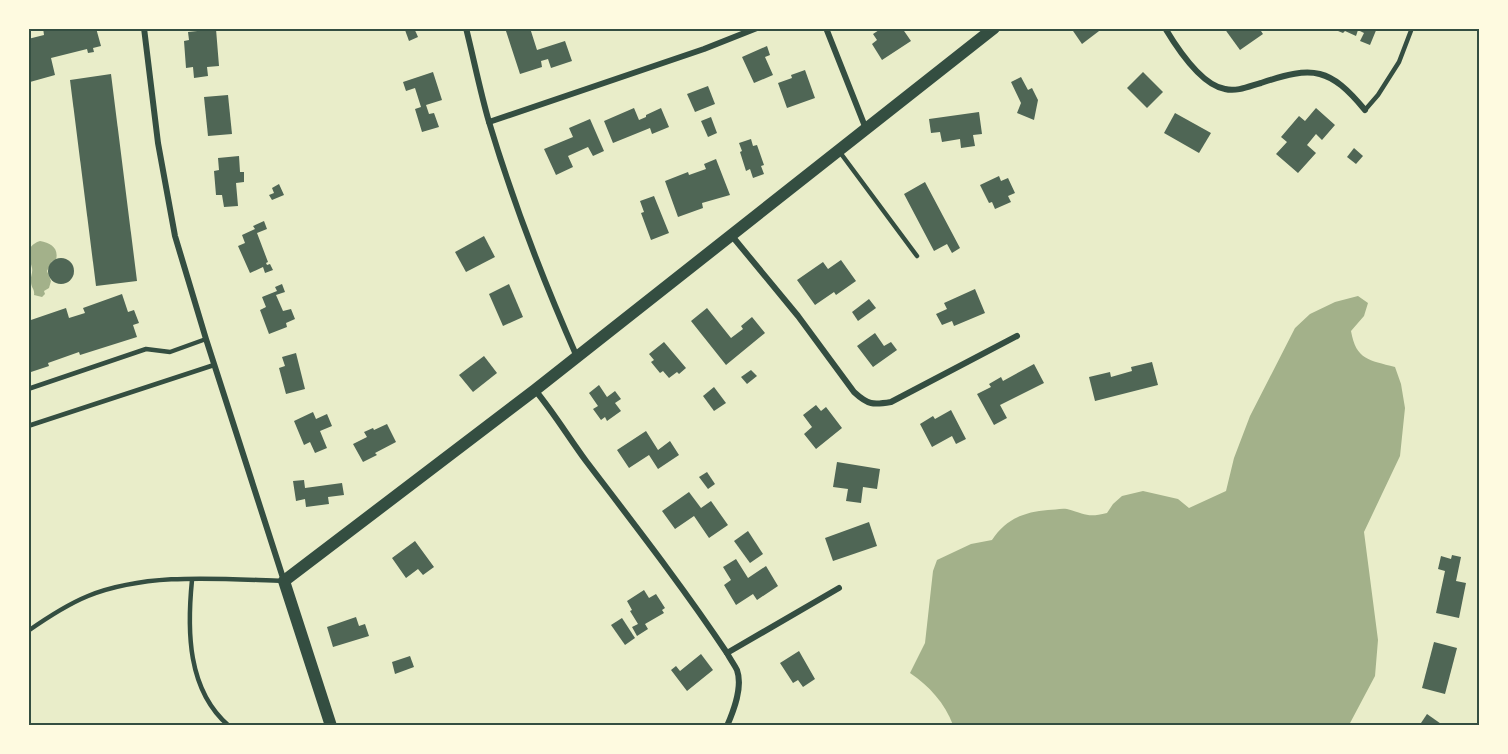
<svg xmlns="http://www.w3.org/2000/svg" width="1508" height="754" font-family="Commissioner,sans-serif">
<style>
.water{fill:#a3b18a}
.building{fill:#4f6655}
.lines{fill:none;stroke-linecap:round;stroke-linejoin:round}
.service{stroke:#344e41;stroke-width:4.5}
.minor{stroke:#344e41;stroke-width:6}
.secondary{stroke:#344e41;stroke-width:12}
.neatline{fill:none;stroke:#344e41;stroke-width:2}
</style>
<rect width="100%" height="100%" fill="#e9edc9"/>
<g class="water">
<path d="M40,241C51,243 59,248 56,260L52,261L47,271L51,281L49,288L44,291L45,294L42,297L34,295C35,289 31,288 31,282C30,277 33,273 32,268C29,256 25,246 40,241Z"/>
<path d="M1358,296L1368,303L1364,316L1351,331C1356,360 1369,360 1395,367L1401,384L1405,408L1400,456L1364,532L1378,640L1375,676L1349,725H953C945,703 929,686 910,673L925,643L933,571L937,560L971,544L992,540C1006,519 1024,512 1048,510C1054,510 1061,508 1067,509C1086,514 1087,518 1107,513L1113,504L1122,496L1143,491L1178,499L1189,508L1226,491L1234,458L1250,416L1295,328L1310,314L1335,302Z"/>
</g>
<g class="building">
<path d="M43,28H96L101,46L93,48L94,52L88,53L87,49L51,58L55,75L30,82L28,39L44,35Z"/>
<path d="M409,28H414L418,37L409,41L405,30Z"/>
<path d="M505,28H530L537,50L565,41L572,61L551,68L548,59L541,61L542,67L520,74Z"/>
<path d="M882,28H902L911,41L882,60L872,44L877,40L873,34Z"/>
<path d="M1071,28H1103L1082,44Z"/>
<path d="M1224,28H1259L1263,34L1240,50Z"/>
<path d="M1339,28H1377L1370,45L1360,41L1364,33L1358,30L1356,36L1345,31L1343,33L1338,31Z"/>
<path d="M216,29L219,66L207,67L208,76L194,78L193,67L186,68L184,41L189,40L188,32Z"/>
<path d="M767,46L770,55L765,57L773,75L754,83L742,57Z"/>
<path d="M805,70L815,98L787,108L778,83L792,78L791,75Z"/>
<path d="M433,72L442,100L426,105L429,114L434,113L439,127L422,132L415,109L421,107L415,88L406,91L403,82Z"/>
<path d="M1143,72L1163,92L1147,108L1127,88Z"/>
<path d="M111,74L137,281L96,286L70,80Z"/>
<path d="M1021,77L1028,90L1032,88L1038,100L1034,120L1017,113L1021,103L1011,82Z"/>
<path d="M708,86L715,104L695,112L687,94Z"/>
<path d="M228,95L232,134L208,136L204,97Z"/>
<path d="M634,108L639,120L646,117V115L661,108L669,127L652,134L650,128L613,143L604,121Z"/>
<path d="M1316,108L1335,125L1322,140L1316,134L1307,145L1316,153L1298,173L1276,154L1287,142L1281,137L1299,116L1305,121Z"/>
<path d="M979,112L982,134L973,135L975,146L961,148L960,139L942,142L940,132L931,133L929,119Z"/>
<path d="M1175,113L1211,133L1199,153L1164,133Z"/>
<path d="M711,117L717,133L708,137L701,121Z"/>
<path d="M590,119L604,151L593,156L588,147L568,156L573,167L556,175L544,149L573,137L569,128Z"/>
<path d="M751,139L753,146L757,145L764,165L761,166L764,174L753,178L750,169L746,171L740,152L742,151L739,143Z"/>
<path d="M1354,148L1363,156L1356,164L1347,157Z"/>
<path d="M239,156L240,172H244V182L236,183L238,206L224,207L222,195H216L214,171L219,170L218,158Z"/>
<path d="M716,159L730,195L702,203L703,208L678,217L665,181L688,172L689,175L706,169L704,164Z"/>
<path d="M999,176L1001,181L1008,178L1015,193L1008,196L1011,202L995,209L992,202L989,203L980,185Z"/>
<path d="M925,182L960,248L952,253L947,244L934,251L904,194Z"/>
<path d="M279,184L284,195L272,200L269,195L274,193L272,188Z"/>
<path d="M654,196L669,233L651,240L641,213L644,212L640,201Z"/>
<path d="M264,221L267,229L257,233L268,262L266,263L267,265L270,264L273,270L265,273L263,267L250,273L238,246L245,243L242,235L255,229L253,226Z"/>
<path d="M484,236L495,257L466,272L455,252Z"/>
<circle cx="61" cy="271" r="13"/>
<path d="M841,260L856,281L836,295L834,292L815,305L797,280L823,262L828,269Z"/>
<path d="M282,284L285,292L276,295L283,311L291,309L295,319L286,323L287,327L269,334L260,310L266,307L262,297L277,291L275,287Z"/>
<path d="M509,284L523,317L503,326L489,294Z"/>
<path d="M975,289L985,313L954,326L952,321L942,325L936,314L947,309L944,303Z"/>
<path d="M122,294L128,312L134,310L139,323L133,325L137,337L80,355L79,352L48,363L49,366L28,373V321L66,308L69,318L85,313L83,308Z"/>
<path d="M869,299L876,308L858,321L852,312Z"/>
<path d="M707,308L731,338L743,329L741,326L752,317L765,333L726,365L691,321Z"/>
<path d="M875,333L884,346L891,342L897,350L873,367L857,346Z"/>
<path d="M664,342L686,368L679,374L677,372L669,378L663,371L660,373L651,362L654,360L649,354Z"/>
<path d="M296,353L305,389L286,394L279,368L285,366L282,357Z"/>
<path d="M484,356L497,373L473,392L459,375Z"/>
<path d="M1152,362L1158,385L1095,401L1089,377L1110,372L1111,377L1132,371L1131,367Z"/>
<path d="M1034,364L1044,383L1000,405L1007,418L994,425L977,394L991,387L989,384L1001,377L1003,381Z"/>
<path d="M751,370L757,376L747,384L741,377Z"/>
<path d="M599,385L607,397L615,391L621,399L615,403L621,411L607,421L605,417L601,420L593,409L598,406L589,393Z"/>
<path d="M714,387L726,403L714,411L703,396Z"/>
<path d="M816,405L821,411L826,407L842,428L816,449L804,434L812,427L803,415Z"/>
<path d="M951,410L966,439L956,444L952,436L932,447L920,424L933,416L935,419Z"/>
<path d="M313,412L316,419L327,414L332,426L320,431L327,448L315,453L310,442L304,445L294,421Z"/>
<path d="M387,424L396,442L375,453L377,455L363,462L353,444L367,437L364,432L373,428L374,430Z"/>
<path d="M646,431L658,450L670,441L679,455L658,469L649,455L629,468L617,450Z"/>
<path d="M837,462L880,469L877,489L863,487L861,503L846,501L848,489L833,487Z"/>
<path d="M707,472L715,484L708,489L699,477Z"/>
<path d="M304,480L305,488L342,483L344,495L328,497L329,504L306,507L305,499L296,501L293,481Z"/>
<path d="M689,492L701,508L711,501L728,525L709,538L694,516L675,529L662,511Z"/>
<path d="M869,522L877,546L833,561L825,538Z"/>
<path d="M748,531L763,554L750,563L734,541Z"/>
<path d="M415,541L434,567L423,575L418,569L406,578L392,558Z"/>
<path d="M1452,555L1461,557L1456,581L1466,583L1459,618L1436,613L1445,571L1438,569L1441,556L1451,559Z"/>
<path d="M736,559L748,578L766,566L778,586L757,600L753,594L736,605L724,585L731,580L723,567Z"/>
<path d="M644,590L649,598L656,594L665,608L662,610L664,613L645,624L648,629L637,636L632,627L638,624L630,611L632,610L627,601Z"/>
<path d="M356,617L359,626L365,624L369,636L333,647L327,627Z"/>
<path d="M622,618L635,638L625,645L611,625Z"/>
<path d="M1434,642L1457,648L1445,694L1422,688Z"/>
<path d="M799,651L815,679L803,687L798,680L793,683L780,663Z"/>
<path d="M701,654L713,670L687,691L671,670L676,666L680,671Z"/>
<path d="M410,656L414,667L395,674L392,662Z"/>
<path d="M1427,714L1444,726H1419Z"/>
</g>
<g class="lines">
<g class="service">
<path d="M1365,110L1378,95L1399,62L1412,28"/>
<path d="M839,151L917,256"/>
<path d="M28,389L146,349L170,352L206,339"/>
<path d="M28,426L214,365"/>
<path d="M192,580C187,630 187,690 229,726"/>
<path d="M28,631C48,617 66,605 88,596C148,572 220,579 284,581"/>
</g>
<g class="minor">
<path d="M144,28L158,143L175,236L206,339L284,581"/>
<path d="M466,28C474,60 480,91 489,122C513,202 543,280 577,357"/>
<path d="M826,28L866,129"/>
<path d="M1165,28C1177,48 1201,85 1225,89C1237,92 1250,86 1261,83C1314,65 1330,68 1365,110"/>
<path d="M489,122L704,49L757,28"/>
<path d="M732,236L798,316L854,392C868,405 873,405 891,402L1017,336"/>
<path d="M535,390C554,413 569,438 586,461C634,524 683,587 727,653C730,659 734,664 737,670C743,687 734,710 727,726"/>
<path d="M727,653L839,588"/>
</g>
<path class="secondary" d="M331,726L284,581L535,390L994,28"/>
</g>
<rect width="1508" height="754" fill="none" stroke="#fefae0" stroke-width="60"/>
<rect x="30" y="30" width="1448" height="694" class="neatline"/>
</svg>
